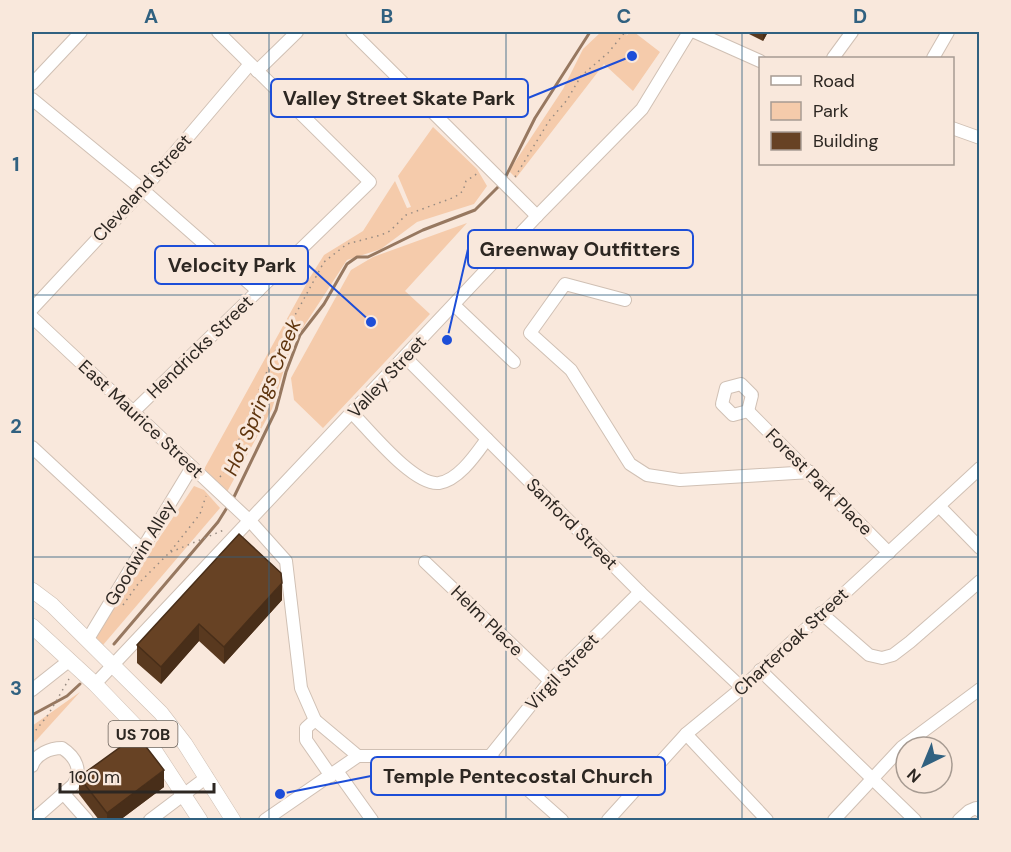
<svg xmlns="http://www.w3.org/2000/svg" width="1011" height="852" font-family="'DM Sans',sans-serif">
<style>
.green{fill:#f5cbab}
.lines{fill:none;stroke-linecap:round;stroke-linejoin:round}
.stream{stroke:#977860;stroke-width:3}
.minor-casing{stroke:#d0c0b4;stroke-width:14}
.major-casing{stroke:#d0c0b4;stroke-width:16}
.path{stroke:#978b82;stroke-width:1.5;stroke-dasharray:1.5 4.5;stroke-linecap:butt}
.minor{stroke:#fff;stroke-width:12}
.major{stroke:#fff;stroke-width:15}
.wall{fill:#59391f}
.shaded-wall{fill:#482e19}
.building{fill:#674224;stroke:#482e19;stroke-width:1.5}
.grid{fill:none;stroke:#316180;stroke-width:1.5;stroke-opacity:0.55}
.labels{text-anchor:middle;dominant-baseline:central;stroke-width:6;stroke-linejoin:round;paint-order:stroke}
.shield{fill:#f9e8dc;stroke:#6a615a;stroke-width:1.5}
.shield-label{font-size:16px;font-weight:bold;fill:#2d2722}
.street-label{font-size:18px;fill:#2d2722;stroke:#f9e8dc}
.water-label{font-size:20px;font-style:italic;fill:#5e340d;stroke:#f9e8dc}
.leader{fill:none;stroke:#1d4ed8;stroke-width:2}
.callout-dot{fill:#1d4ed8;stroke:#f9e8dc;stroke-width:2}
.callout{fill:#f9e8dc;stroke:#1d4ed8;stroke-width:2}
.callout-label{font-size:20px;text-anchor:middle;font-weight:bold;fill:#2d2722}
.neatline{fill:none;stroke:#316180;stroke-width:2}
.grid-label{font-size:20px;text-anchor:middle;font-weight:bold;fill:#316180}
</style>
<rect width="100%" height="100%" fill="#f9e8dc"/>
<g class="green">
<path d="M601,32H628L626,36L630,32H634L660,52L633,91L604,64L516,178L509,171L563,89L583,49Z"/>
<path d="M433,127L477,169L487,186L474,204L417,222L381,249L347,260L291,346L272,409L227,492L203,471L309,279L324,255L363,231L395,181L407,208L411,207L398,176Z"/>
<path d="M467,223L405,291L430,314L323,428L294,400L291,378L351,270L373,257Z"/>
<path d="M194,486L204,490L220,508L103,645L93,637Z"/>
<path d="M80,692L32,745V726Z"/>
</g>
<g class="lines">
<g class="stream">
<path d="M504,180L535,118L590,32"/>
<path d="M232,501L276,410L286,372L300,335L324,304L347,264L357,257H368L423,230L475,210L500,185"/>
<path d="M114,644L218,522L228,506"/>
<path d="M32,715L67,696L80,684"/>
</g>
<defs>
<g id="minor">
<path d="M352,32L537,216"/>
<path d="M695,32L760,61"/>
<path d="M833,58L852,32"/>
<path d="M933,58L948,32"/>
<path d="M257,71L297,32"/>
<path d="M32,84L81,32"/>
<path d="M32,99L143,190L258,291"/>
<path d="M952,128L980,138"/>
<path d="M625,300L565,284L530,333L571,370L630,464L647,475L680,480L811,472"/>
<path d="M454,305L514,362"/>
<path d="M32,309L143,190L250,64"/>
<path d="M32,317L251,522L286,561L301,688L315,720L358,756H490L562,820"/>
<path d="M405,357L640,592L742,688"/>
<path d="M741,384L752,395L748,411L733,415L722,404L726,388Z"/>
<path d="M748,411L889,553"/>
<path d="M133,412L370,182L218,32"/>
<path d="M353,414C370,431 414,486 439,483C459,480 476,454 487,439"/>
<path d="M32,447L142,549"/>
<path d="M940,507L980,548"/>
<path d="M425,562L550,681"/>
<path d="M821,613L869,655L882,658L893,655L910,642L980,581"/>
<path d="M88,639L192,467"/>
<path d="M760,670L915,820"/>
<path d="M95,684L537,216L642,109L689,32"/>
<path d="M32,690L70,660"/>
<path d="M315,720L306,728V740L331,776"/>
<path d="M686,734L767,820"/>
<path d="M490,756L550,681L640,592"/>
<path d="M32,766C36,754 50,748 62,748C76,757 83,771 73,785L33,820"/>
<path d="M337,771L372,820"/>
<path d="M63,793L87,820"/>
<path d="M150,820L207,777"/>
<path d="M265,820L358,756"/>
<path d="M608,820L686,734L742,688L980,468"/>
<path d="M834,820L902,747L980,689"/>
<path d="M959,820L969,811L976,808L980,811"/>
</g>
<g id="major">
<path d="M32,590L52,605L161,713L185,744L233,820"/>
<path d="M32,626L95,684L145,736L200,820"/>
</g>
</defs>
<use href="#minor" class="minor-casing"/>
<use href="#major" class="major-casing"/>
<g class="path">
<path d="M515,177L549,121L567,100L581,76L608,53L625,32"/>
<path d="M220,477L233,459L240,436L276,350L324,262L347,244L381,235L390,231L406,215L455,197L463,191L466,181L478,173"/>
<path d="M171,552L224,530"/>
<path d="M123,605L138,584L170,552L200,514L206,496"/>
<path d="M32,735L48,715L69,679"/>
</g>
<use href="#minor" class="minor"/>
<use href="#major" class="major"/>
</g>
<g class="wall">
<path d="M745,32H768L763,41Z"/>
<path d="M239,534L282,600L224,664L199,641L161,684L137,663V645Z"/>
<path d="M79,777L164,787L120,820H99L79,794Z"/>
</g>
<g class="shaded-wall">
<path d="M763,32H768L763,41Z"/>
<path d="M282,583V600L224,664V647Z"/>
<path d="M199,624V641L161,684V667Z"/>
<path d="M164,770V787L120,820H107V813Z"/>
</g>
<g class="building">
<path d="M239,534L281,573L282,583L224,647L199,624L161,667L137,645Z"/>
<path d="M137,735L164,770L107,813L79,777Z"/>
</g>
<path class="grid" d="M269,32V820M506,32V820M742,32V820M32,295H980M32,557H980"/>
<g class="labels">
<rect class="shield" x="108.5" y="721" width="69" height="26" rx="4.5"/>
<g class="shield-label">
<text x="143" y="734">US 70B</text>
</g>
<g class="street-label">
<text transform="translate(142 188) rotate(-48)">Cleveland Street</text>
<text transform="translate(200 347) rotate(-44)">Hendricks Street</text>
<text transform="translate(387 377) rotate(-47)">Valley Street</text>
<text transform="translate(141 419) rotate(43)">East Maurice Street</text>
<text transform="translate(819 482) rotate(45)">Forest Park Place</text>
<text transform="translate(572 524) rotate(45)">Sanford Street</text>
<text transform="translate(140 553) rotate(-59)">Goodwin Alley</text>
<text transform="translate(487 621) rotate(44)">Helm Place</text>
<text transform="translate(791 642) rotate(-43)">Charteroak Street</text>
<text transform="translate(562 672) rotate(-47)">Virgil Street</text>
</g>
<g class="water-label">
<text transform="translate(262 397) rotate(-67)">Hot Springs Creek</text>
</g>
</g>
<path class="leader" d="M632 56L528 98M447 340L468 249M371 322L308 265M280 794L371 776"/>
<g class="callout-dot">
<circle cx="632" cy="56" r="6"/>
<circle cx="447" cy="340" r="6"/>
<circle cx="371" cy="322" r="6"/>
<circle cx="280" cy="794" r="6"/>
</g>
<g class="callout">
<rect x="271" y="79" width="257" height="38" rx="6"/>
<rect x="468" y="230" width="225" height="38" rx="6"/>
<rect x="155" y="246" width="153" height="38" rx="6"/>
<rect x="371" y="757" width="294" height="38" rx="6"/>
</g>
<g class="callout-label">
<text x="399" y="105">Valley Street Skate Park</text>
<text x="580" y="256">Greenway Outfitters</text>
<text x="232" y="272">Velocity Park</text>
<text x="518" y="783">Temple Pentecostal Church</text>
</g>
<rect width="1011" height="852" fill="none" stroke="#f9e8dc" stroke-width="66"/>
<rect x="759" y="57" width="195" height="108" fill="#f9e8dc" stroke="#a79b92" stroke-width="1.5"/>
<rect x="771" y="76" width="30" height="9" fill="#ffffff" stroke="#a79b92" stroke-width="1.5"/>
<text x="813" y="87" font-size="18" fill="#2d2722">Road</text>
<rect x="771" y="102" width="30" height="18" fill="#f5cbab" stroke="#a79b92" stroke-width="1.5"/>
<text x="813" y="117" font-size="18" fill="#2d2722">Park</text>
<rect x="771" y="132" width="30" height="18" fill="#674224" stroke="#a79b92" stroke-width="1.5"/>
<text x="813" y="147" font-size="18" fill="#2d2722">Building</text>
<g transform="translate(924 765) rotate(223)"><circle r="28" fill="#f9e8dc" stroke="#a79b92" stroke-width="1.5"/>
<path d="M0-4.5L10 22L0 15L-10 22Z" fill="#316180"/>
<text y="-9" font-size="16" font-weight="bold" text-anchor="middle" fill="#2d2722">N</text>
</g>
<path d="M60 783v9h154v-9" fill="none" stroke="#2d2722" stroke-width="3"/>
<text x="69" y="783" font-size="18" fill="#2d2722" stroke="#f9e8dc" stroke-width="4.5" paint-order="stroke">100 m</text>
<rect x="33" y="33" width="945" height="786" class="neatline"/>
<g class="grid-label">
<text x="151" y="23">A</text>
<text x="387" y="23">B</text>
<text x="624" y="23">C</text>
<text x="860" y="23">D</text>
<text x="16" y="171">1</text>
<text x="16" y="433">2</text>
<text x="16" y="695">3</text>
</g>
</svg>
